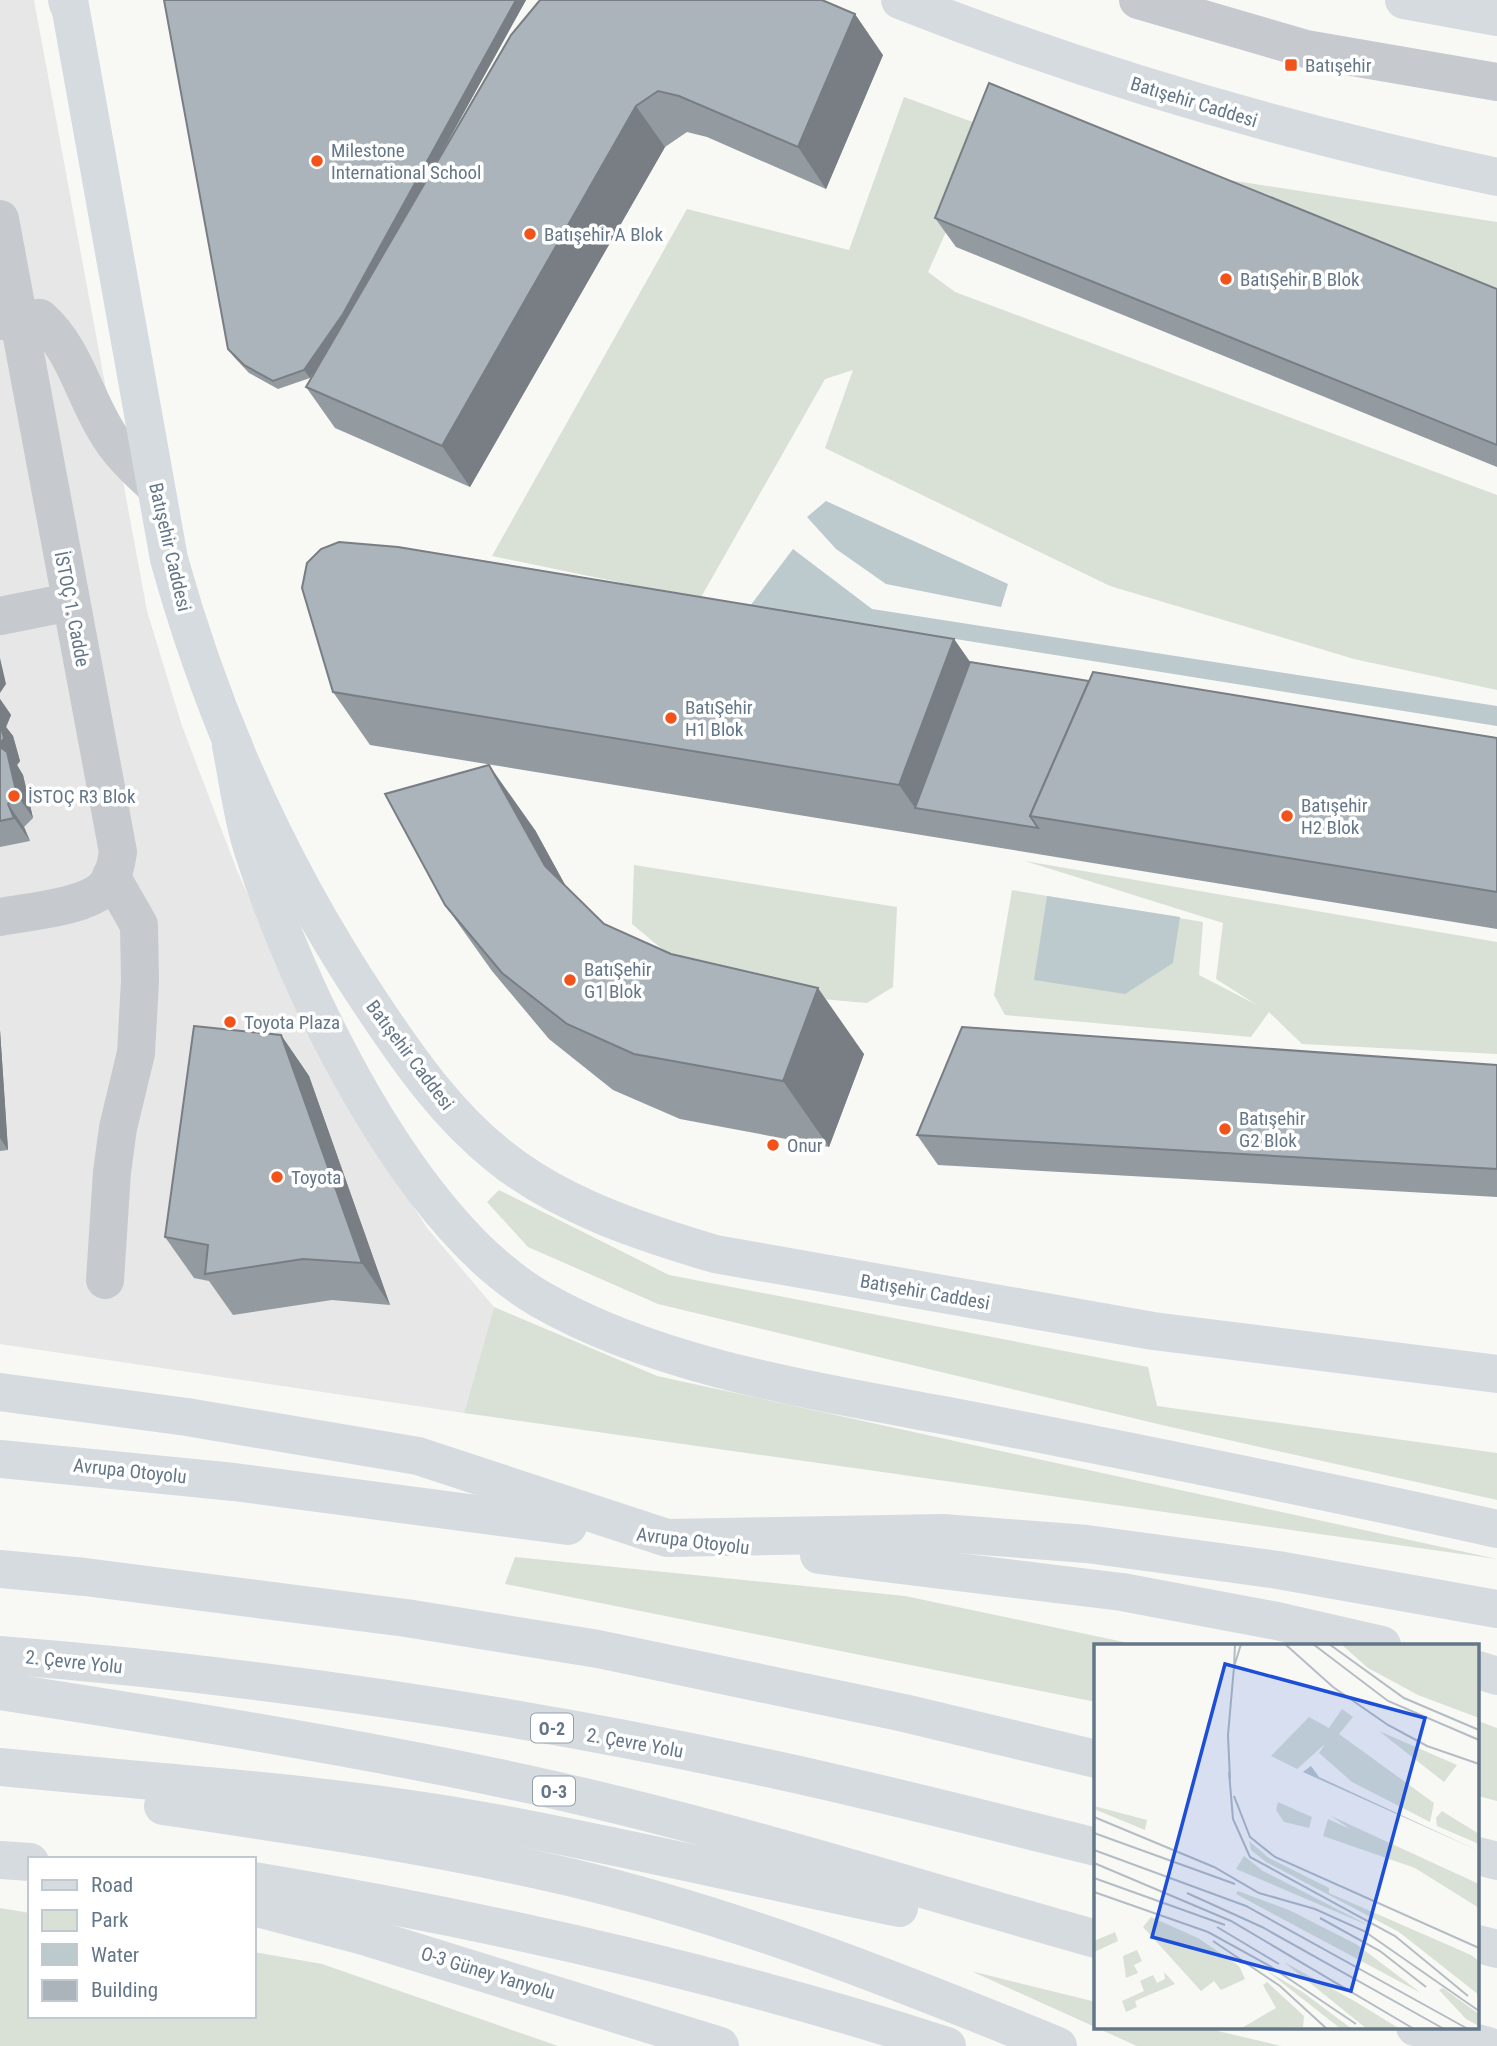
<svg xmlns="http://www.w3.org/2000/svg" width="1497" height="2046" font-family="'Roboto Condensed',sans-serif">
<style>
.built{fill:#e6e7e6}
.green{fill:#d9e0d6}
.water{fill:#bcc9cd}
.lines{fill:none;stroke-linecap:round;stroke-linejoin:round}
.minor{stroke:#c6cace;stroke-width:38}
.major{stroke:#d6dbdf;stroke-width:38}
.highway{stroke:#d6dbdf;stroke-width:38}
.wall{fill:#939ba1}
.shaded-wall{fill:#787e83}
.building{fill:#abb4bb;stroke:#787e83;stroke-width:2}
.poi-dot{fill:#f2531b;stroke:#fff;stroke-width:2.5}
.labels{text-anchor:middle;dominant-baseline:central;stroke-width:7;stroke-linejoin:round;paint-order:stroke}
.shield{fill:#fff;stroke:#92a0ac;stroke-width:2}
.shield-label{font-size:18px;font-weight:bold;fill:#647789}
.poi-label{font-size:19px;fill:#647789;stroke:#fff;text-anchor:start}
.street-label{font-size:19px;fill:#647789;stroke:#fff}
.inset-road{fill:none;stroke:#b4bcc4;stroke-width:2}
.view{fill:#1d4ed8;fill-opacity:0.15;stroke:#1d4ed8;stroke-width:3.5}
.inset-edge{fill:none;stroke:#647789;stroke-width:3.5}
</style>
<rect width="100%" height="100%" fill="#f8f8f5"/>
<path class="built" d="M0,0H34L147,611L182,726L238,873L333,1080L427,1228L494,1307L464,1413L0,1344Z"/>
<g class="green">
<path d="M904,97L992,129L928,272L955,292L1497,495V690L1354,659L1110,586L825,448L853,370L825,379L700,599L492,556L687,209L849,250Z"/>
<path d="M1204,176L1497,222V307Z"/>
<path d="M1025,861L1497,942V1054L1302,1044L1269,1012L1251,1037L1005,1015L994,995L1012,890L1203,922L1199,975L1257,1005L1216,979L1223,923Z"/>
<path d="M634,865L897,907L893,987L867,1003L710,989L632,924Z"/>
<path d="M499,1190L669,1275L1148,1367L1157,1406L1497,1453V1500L1162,1425L658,1304L528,1247L487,1202Z"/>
<path d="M494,1307L657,1376L1497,1559L464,1413Z"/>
<path d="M515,1557L905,1596L1138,1645H1096V1702L505,1584Z"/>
<path d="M1478,1721L1497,1728V1801L1478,1796Z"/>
<path d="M0,1908L30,1913V2016H254V1952L322,1964L558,2046H0Z"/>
<path d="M971,1971L1096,2002V2027H1201L1281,2046H1137Z"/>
</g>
<g class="water">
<path d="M826,501L1008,584L1001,607L886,584L836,549L807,517Z"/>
<path d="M793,549L872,609L1497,706V726L750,606Z"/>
<path d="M1047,896L1180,917L1173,963L1125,994L1034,980Z"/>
</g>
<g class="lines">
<g class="minor">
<path d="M1138,0L1306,49L1497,82"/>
<path d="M0,219L118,852C116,864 114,877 105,887C87,907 27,912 0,917"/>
<path d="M0,321L40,318C73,347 83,392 105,429C118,452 136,469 155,486"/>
<path d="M0,616L70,602"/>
<path d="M105,1280L112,1172L118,1128L136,1053L140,981L139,925L111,876"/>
</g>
<g class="major">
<path d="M69,0L169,559C214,721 280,868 374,1008C410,1062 448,1116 500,1157C561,1206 641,1232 715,1254L1153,1331L1497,1374"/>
<path d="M900,0C1094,77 1293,134 1497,177"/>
</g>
<g class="highway">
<path d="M67,0L68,4"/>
<path d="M1404,0L1497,17"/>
<path d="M231,746C238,780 242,817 253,850C298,992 409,1223 540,1299C664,1371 835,1394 974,1421C1149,1455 1323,1490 1497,1529"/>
<path d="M0,1392L187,1417L418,1456L667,1538L943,1533L1087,1544L1278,1570L1497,1609"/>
<path d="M0,1459L234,1482L568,1526"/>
<path d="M819,1555L1122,1592L1277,1621L1382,1645"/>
<path d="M0,1569L85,1577L406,1618L598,1649L904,1713L1096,1759"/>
<path d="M0,1655C252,1675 506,1712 753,1765C868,1789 982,1819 1096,1847"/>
<path d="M1478,1670L1497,1676"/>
<path d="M0,1691C173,1718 346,1745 518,1782C713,1824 904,1885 1096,1939"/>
<path d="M0,1767C165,1784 331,1792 495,1823C630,1848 764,1880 899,1908"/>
<path d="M163,1806C299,1826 436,1846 569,1877C738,1917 898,1981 1058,2046"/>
<path d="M1478,1856L1497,1861"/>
<path d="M0,1860L30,1862"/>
<path d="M254,1881C488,1920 721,1973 947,2046"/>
<path d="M254,1907L367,1937L720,2046"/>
<path d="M1478,1944L1497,1949"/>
<path d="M1415,2027L1488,2046"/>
</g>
</g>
<g class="wall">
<path d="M164,0H526L431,172L511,35L883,55L826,189L707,137L687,132L665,147L470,487L335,428L306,387L319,364L310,378L278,389L249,373L234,357L228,349Z"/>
<path d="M935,218L1497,289V467L956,247Z"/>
<path d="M954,639L970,662L1089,681L1497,738V929L370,745L333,692Z"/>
<path d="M0,699L11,715L6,727L13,736L20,761L17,765L23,775L33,818L24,827L30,841L0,847Z"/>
<path d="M535,830L566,887L604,924L864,1054L829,1147L680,1119L613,1090L549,1039L492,971L445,905Z"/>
<path d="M0,1030L8,1150L0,1151Z"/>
<path d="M281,1035L309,1076L390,1305L332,1300L233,1315L209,1281L194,1278L165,1237Z"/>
<path d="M1497,1065V1197L938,1165L917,1135Z"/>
</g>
<g class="shaded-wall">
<path d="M516,0H526L348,322L310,378L304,370Z"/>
<path d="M855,14L883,55L826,189L798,147Z"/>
<path d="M636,106L665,147L470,487L442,446Z"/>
<path d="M954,639L991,692L915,808L899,785Z"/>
<path d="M0,658L6,684L0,693Z"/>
<path d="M0,699L11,715L6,727L13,736L20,761L17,765L23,775L33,818L17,795L0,748Z"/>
<path d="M489,765L535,830L591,932L545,866Z"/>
<path d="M8,804L24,827L30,841L14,818Z"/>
<path d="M818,988L864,1054L829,1147L783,1081Z"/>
<path d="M0,1030L8,1150L0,1138Z"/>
<path d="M281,1035L309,1076L390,1305L362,1263Z"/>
</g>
<g class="building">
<path d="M164,0H516L343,314L304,370L273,381L244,365L228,349Z"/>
<path d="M540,0H822L855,14L798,147L679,96L658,91L636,106L442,446L306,387L511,35Z"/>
<path d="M989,83L1497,289V445L935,218Z"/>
<path d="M339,542L398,547L954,639L899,785L333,692L302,588L307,563L321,549Z"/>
<path d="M970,662L1089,681L1030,816L1038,828L915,808Z"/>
<path d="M1093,672L1497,738V892L1030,816Z"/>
<path d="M0,724L4,738L0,744Z"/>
<path d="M0,747L7,752L17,795L8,804L14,818L0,821Z"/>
<path d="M489,765L545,866L604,924L671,954L818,988L783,1081L634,1054L567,1024L502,973L445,905L385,794Z"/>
<path d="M194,1026L281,1035L362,1263L303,1259L205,1274L208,1245L165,1237Z"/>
<path d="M962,1027L1497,1065V1169L917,1135Z"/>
</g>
<g class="poi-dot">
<rect x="1284" y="58" width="14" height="14" rx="3.5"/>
<circle cx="317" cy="161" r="7"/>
<circle cx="530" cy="234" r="7"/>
<circle cx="1226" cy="279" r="7"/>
<circle cx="671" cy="718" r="7"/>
<circle cx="14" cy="796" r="7"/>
<circle cx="1287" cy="816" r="7"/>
<circle cx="570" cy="980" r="7"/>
<circle cx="230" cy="1022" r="7"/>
<circle cx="1225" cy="1129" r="7"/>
<circle cx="773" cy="1145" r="7"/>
<circle cx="277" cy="1177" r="7"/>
</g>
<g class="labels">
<g class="shield">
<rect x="531" y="1713.5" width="42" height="29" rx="5"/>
<rect x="533" y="1776.5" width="42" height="29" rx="5"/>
</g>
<g class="shield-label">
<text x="552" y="1728">O-2</text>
<text x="554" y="1791">O-3</text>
</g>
<g class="poi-label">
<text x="1305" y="65">Batışehir</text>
<text x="331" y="150">Milestone<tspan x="331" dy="22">International School</tspan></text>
<text x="544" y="234">Batışehir A Blok</text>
<text x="1240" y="279">BatıŞehir B Blok</text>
<text x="685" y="707">BatıŞehir<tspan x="685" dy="22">H1 Blok</tspan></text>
<text x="28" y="796">İSTOÇ R3 Blok</text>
<text x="1301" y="805">Batışehir<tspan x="1301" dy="22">H2 Blok</tspan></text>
<text x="584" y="969">BatıŞehir<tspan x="584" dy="22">G1 Blok</tspan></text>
<text x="244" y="1022">Toyota Plaza</text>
<text x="1239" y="1118">Batışehir<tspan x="1239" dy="22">G2 Blok</tspan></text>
<text x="787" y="1145">Onur</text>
<text x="291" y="1177">Toyota</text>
</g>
<g class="street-label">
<text transform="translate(1194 102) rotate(17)">Batışehir Caddesi</text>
<text transform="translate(170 547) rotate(77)">Batışehir Caddesi</text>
<text transform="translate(72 609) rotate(79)">İSTOÇ 1. Cadde</text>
<text transform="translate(410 1055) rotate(53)">Batışehir Caddesi</text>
<text transform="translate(925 1292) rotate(10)">Batışehir Caddesi</text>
<text transform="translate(130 1471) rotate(6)">Avrupa Otoyolu</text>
<text transform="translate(693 1541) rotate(7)">Avrupa Otoyolu</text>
<text transform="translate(74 1662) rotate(6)">2. Çevre Yolu</text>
<text transform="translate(635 1743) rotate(10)">2. Çevre Yolu</text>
<text transform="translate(488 1973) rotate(17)">O-3 Güney Yanyolu</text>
</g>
</g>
<g transform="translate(1094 1644)">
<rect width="385" height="385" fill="#f8f8f5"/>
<path d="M247,0H385V74L324,51L274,24ZM248,65L259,73L245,90L340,159L336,178L258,138L225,109L231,100L203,125L177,112L215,73L235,84ZM285,87L363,121L350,138ZM184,158L218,173L215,184L190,178L182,166ZM0,162L53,176L51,186L0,165ZM348,167L385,190V200L343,182L342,174ZM237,172L385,240V264L321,224L229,192L234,175L256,185ZM155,197L175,214L235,244V249L377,311L385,317V351L305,288L172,218L157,206ZM150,212L169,227L278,283L142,225ZM144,247L195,266L262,300L327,349L142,250ZM57,273L104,294L145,322L151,335L127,346L120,337L107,347L49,283ZM21,288L24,297L0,308V297ZM43,306L48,317L40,321L44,329L32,334L29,312ZM190,318L262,358L306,385H273ZM172,326L210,349L258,385H247ZM70,328L81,340L41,357L43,363L32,368L28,357L50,347L46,337L59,331L63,339L71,335ZM173,338L210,372L209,383L146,385L182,364L169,341ZM349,344L385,370V382L372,375L345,346Z" fill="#d9e0d6"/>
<path d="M217,122L225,133L385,207L209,128Z" fill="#bcc9cd"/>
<path class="inset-road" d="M191,0L239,43L294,81L333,102L385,120M219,0L294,57L385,96M235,0L310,54L385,86M140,23L141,0M135,128L139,175L156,213L301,292L374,352M136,135L134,91L140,23L147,0M140,152L156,193L181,213L385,304M0,173L120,223L165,249L221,265L270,287L385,367M0,189L141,240M0,206L152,262L374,385M0,219L137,277L320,385M0,234L131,281M0,248L114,288L176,322L262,380M93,249L168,283L350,385M226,274L286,307L332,343M123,283L185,320M119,297L186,342L233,385"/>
<path class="view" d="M131,20L331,74L257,347L58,293Z"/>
<rect width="385" height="385" class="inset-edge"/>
</g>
<rect x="28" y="1857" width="228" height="161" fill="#ffffff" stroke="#c1c9d0" stroke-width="2"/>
<rect x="42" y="1880" width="35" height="10" fill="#d6dbdf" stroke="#c1c9d0" stroke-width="2"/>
<text x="91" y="1892" font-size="21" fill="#647789">Road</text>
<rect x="42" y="1910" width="35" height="21" fill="#d9e0d6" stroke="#c1c9d0" stroke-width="2"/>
<text x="91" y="1927" font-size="21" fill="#647789">Park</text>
<rect x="42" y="1944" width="35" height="21" fill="#bcc9cd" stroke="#c1c9d0" stroke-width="2"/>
<text x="91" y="1962" font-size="21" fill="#647789">Water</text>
<rect x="42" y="1980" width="35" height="21" fill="#abb4bb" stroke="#c1c9d0" stroke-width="2"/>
<text x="91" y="1997" font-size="21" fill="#647789">Building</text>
</svg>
